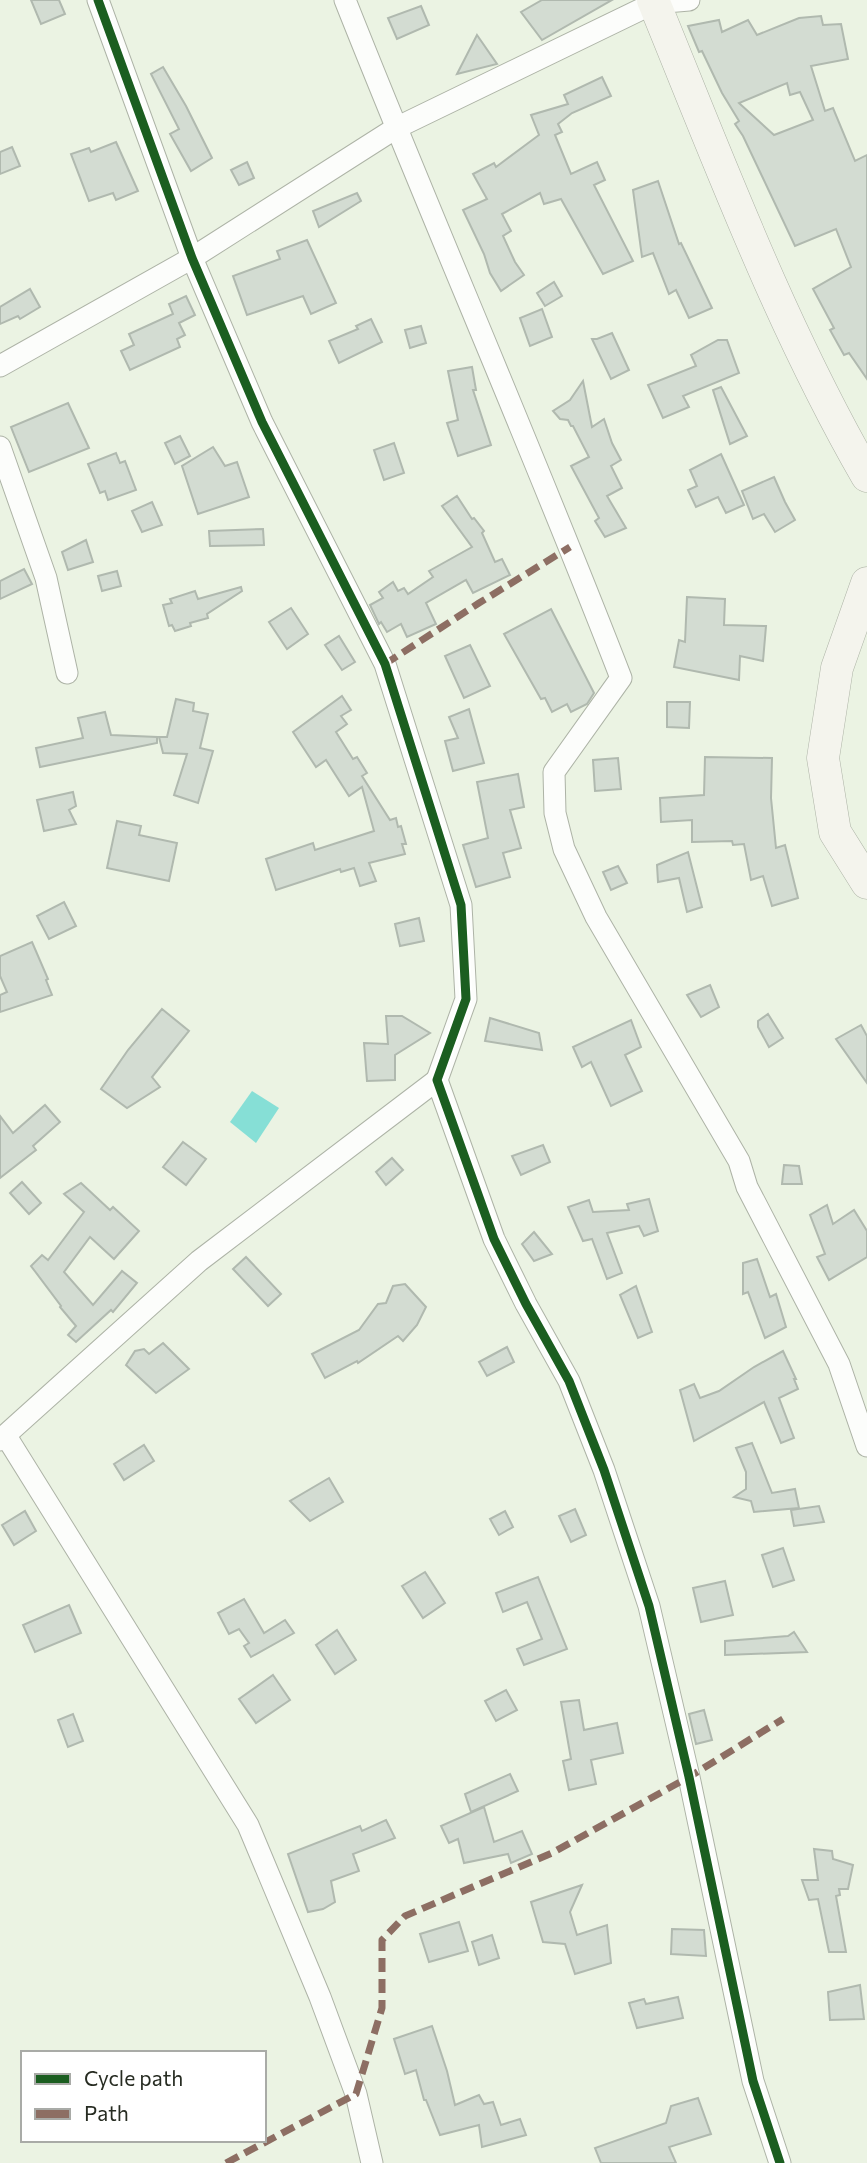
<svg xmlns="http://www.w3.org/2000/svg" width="867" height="2163" font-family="Commissioner,sans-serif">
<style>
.water{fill:#86dfd6}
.building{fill:#d3dcd2;stroke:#b0b9af;stroke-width:2;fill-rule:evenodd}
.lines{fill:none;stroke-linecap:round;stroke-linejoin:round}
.street-casing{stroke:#adb3a6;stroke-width:23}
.secondary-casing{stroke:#adb3a6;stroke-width:33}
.street{stroke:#fcfdfb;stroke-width:21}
.secondary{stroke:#f4f4ed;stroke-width:32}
.quiet{stroke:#8d6e63;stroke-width:7;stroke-dasharray:14 7;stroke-linecap:butt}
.cycleway-casing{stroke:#fff;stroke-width:13}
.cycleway{stroke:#1b5e20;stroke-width:9}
</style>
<rect width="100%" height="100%" fill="#ebf3e3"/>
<path class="water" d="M252,1091L279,1108L256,1143L230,1122Z"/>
<g class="building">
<path d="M31,0H59L65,14L41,24Z"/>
<path d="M542,0H612L542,40L521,12Z"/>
<path d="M421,6L429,25L397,39L388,18Z"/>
<path d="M821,16L823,25L841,24L848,59L811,66L825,111L833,108L855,161L867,155V379L849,353L844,355L830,330L834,328L813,289L851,267L836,229L795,246L743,136L735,124L739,121L722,93L702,51L699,52L688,26L719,20L722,32L748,20L757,35L799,18ZM787,83L790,95L800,92L813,120L774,135L739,103Z"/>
<path d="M477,35L497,64L457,74Z"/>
<path d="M163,67L186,106L212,158L191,171L170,134L179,129L151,74Z"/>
<path d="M602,77L611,96L572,113L558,124L562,132L555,135L571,174L597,162L605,180L594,185L633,261L603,274L561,199L544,204L540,193L502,214L511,231L503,236L515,262L524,275L501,291L490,273L484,254L463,210L487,199L473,174L494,163L496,167L539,135L531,115L568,104L564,95Z"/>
<path d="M116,142L138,191L116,200L113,193L89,201L71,154L89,148L91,152Z"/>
<path d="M12,147L20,166L0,174V152Z"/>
<path d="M247,162L254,178L239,185L231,170Z"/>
<path d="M658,181L679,244L681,243L712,308L689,318L676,290L669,294L653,253L642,257L633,190Z"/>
<path d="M357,193L361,201L319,227L313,211Z"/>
<path d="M307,240L336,303L311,314L303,296L247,315L233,276L280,259L277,251Z"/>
<path d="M554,282L562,296L545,306L537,293Z"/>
<path d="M30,289L40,307L20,319L18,316L0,324V307Z"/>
<path d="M186,296L195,315L179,323L185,335L177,339L180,347L130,370L121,351L134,345L129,334L173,314L169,304Z"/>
<path d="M542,309L552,337L530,346L520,318Z"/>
<path d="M371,319L382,342L339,363L329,341L358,329L356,326Z"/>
<path d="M421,326L426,343L410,348L405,330Z"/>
<path d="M612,333L629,370L611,379L592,339H597Z"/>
<path d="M718,340H727L739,373L683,396L689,407L663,418L648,385L696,366L691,355Z"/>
<path d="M472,367L476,390H473L491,445L458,456L447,423L458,420L448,371Z"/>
<path d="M583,381L592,427L604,419L612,443L621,460L611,466L622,488L607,496L626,528L605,537L595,521L599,518L571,466L589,457L573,426H571L568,420L560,419L553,411L570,400Z"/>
<path d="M721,387L747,436L730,444L713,390Z"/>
<path d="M68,403L89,448L29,472L11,427Z"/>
<path d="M180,436L190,456L175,464L165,443Z"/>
<path d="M394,443L404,473L384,480L374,450Z"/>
<path d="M213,447L225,466L237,462L249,497L198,514L182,466Z"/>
<path d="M116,453L120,463L125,461L136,490L108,500L105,491L100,493L88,464Z"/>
<path d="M721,454L744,505L726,513L718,497L696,507L688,490L697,486L690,470Z"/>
<path d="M774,477L785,502L795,520L775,532L764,514L753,519L742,491Z"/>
<path d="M457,496L472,519L474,518L484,531L482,533L495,562L502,559L510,575L473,593L466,580L426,603L436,624L407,637L401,624L387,632L381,622L379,624L370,605L383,598L379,592L393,582L398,591L404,588L408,594L433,577L429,571L472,547L442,506Z"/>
<path d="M152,502L162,525L142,532L132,511Z"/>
<path d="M263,529L264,545L210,546L209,531Z"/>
<path d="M86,540L93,562L68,570L62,552Z"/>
<path d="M24,569L32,584L0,599V581Z"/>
<path d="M117,571L121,586L102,591L98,576Z"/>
<path d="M241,587L242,591L207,614L208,618L190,623L191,626L175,631L172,625L169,626L163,605L172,603L170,599L195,591L198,599Z"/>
<path d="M687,597L725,599L724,625L766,626L763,661L740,656L739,680L674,667L679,640L685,642Z"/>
<path d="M291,608L308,634L287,649L269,622Z"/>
<path d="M551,609L594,693L587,704L571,712L567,704L552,712L545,698L541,699L504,634Z"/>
<path d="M339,636L355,662L342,670L325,645Z"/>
<path d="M470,645L490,686L464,698L445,656Z"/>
<path d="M342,696L351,710L341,716L347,724L336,732L353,759L357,757L367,773L362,776L390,820L396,818L398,827L401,826L406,844H402L405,854L369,863L376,881L360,886L354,868L341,872L340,869L276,890L266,859L313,843L315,850L374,831L362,787L349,796L326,760L316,767L293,732Z"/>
<path d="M176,699L194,703L193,711L208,714L200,748L213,751L198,803L174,795L187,754L163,753L159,737H167Z"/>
<path d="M667,702H690L689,728L667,727Z"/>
<path d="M469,709L484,763L453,771L445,741L458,738L449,717Z"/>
<path d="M105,712L111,735L157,737V743L40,767L36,748L83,738L78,718Z"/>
<path d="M705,757L772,758L771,798L776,848L785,845L798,898L772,906L763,876L751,880L744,844L733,845L732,841L692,842V820L661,822L660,798L704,795Z"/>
<path d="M618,758L621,789L595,791L593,760Z"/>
<path d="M518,774L524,807L510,810L521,848L503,853L510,877L476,887L463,845L488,838L477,782Z"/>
<path d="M73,792L76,806L69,810L76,824L44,831L37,800Z"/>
<path d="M117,821L141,826L139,835L177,843L169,881L107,868Z"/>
<path d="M688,852L702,907L687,912L679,878L658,882L657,865Z"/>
<path d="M618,866L627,883L611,890L603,872Z"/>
<path d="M64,902L76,926L49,939L37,916Z"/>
<path d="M419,918L424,941L400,946L395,924Z"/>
<path d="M32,942L48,979L46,980L52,995L0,1012V995L7,992L0,976V956Z"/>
<path d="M710,985L719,1007L701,1017L687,995Z"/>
<path d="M162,1009L189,1031L152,1077L160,1087L127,1108L101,1089L128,1050Z"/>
<path d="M768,1014L783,1038L769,1047L758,1027V1021Z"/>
<path d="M386,1016H402L430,1033L395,1055V1080L367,1081L364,1043L388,1044Z"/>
<path d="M490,1018L539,1033L542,1050L485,1041Z"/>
<path d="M631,1020L641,1047L625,1055L642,1091L611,1106L591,1062L582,1067L573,1047Z"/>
<path d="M861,1025L867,1036V1083L836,1039Z"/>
<path d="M45,1105L60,1122L33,1146L36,1150L0,1178V1116L13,1133Z"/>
<path d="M183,1142L206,1159L186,1185L163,1167Z"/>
<path d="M543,1145L550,1162L521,1175L512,1156Z"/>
<path d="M392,1158L403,1170L386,1185L376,1172Z"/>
<path d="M784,1165L799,1166L802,1184H782Z"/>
<path d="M22,1182L41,1203L29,1214L10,1193Z"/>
<path d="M81,1183L110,1210L113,1207L139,1231L114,1259L90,1237L64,1272L93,1305L122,1271L137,1283L113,1312L111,1310L76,1342L68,1335L76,1326L60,1307L61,1306L31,1266L42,1255L48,1260L84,1212L64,1194Z"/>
<path d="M649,1199L658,1231L644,1236L639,1226L607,1233L622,1273L607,1279L592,1239L583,1241L568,1207L589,1200L593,1212L629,1210L627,1204Z"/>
<path d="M827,1205L833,1224L854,1210L867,1231V1257L829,1280L817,1257L825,1254L810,1215Z"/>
<path d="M534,1232L552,1254L534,1261L522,1244Z"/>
<path d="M246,1257L281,1294L268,1306L233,1269Z"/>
<path d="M757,1259L770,1297L776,1294L786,1327L765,1338L748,1292L743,1294V1263Z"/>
<path d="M405,1284L426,1307L417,1325L403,1341L398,1336L358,1363L357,1361L325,1378L312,1354L359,1330L378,1304L386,1303L393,1286Z"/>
<path d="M636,1286L652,1332L638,1338L620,1295Z"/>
<path d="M163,1343L189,1369L156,1393L126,1365L135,1351L144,1349L149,1354Z"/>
<path d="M507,1347L514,1362L487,1376L479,1362Z"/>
<path d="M783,1351L796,1379H794L798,1389L779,1398L794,1438L781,1443L764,1402L694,1441L680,1390L694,1384L700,1398L719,1391L754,1367Z"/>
<path d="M752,1443L772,1493L795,1489L799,1508L754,1512L751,1501L734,1497L746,1489V1472L736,1448Z"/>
<path d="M144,1445L154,1461L124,1480L114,1464Z"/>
<path d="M329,1478L343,1502L310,1521L290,1501Z"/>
<path d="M819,1506L824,1522L794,1526L791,1510Z"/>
<path d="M575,1509L586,1535L571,1542L559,1516Z"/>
<path d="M25,1511L36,1531L14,1545L2,1525Z"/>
<path d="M505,1511L513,1527L499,1535L490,1519Z"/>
<path d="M783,1548L794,1580L773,1587L762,1555Z"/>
<path d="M425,1572L445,1603L423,1618L402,1586Z"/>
<path d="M538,1577L567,1649L524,1665L517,1649L542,1639L527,1602L503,1612L496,1593Z"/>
<path d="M725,1581L733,1615L701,1622L693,1588Z"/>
<path d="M244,1599L264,1633L285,1620L294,1633L251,1657L244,1646L249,1643L239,1629L229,1634L218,1613Z"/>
<path d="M69,1605L81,1633L35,1652L23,1625Z"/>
<path d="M337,1630L356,1660L335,1674L316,1645Z"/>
<path d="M794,1632L807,1652L725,1655V1641L788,1636Z"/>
<path d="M273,1675L290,1700L256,1723L239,1699Z"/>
<path d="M506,1690L517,1710L496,1721L485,1701Z"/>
<path d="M579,1700L584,1730L617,1723L623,1753L591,1760L596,1784L569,1790L563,1761L571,1759L561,1702Z"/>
<path d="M704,1710L712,1740L696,1744L689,1714Z"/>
<path d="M73,1714L83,1741L68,1747L58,1720Z"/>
<path d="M510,1774L518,1791L471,1812L465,1794Z"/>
<path d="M484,1807L494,1842L522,1831L532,1854L511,1863L508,1854L464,1863L458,1839L449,1843L441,1826Z"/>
<path d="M386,1820L395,1838L353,1854L359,1871L331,1881L335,1902L323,1909L308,1912L288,1854L360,1826L362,1831Z"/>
<path d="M814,1849L832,1851L833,1859L853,1865L848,1889H839L840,1895L836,1896L846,1952H829L818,1899L809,1900L802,1880H818Z"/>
<path d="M582,1885L570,1912L577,1935L607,1925L611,1963L575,1974L565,1944L543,1942L531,1902Z"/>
<path d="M459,1922L468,1951L429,1962L420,1934Z"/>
<path d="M672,1929L704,1930L706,1956L671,1954Z"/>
<path d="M492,1935L499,1958L479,1965L472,1942Z"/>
<path d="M860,1985L864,2019L830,2020L828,1992Z"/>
<path d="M678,1997L683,2018L637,2028L629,2003L644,1999L646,2004Z"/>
<path d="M432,2026L447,2071L455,2105L479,2095L484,2104L493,2102L501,2125L520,2119L526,2135L482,2147L479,2125L440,2135L426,2100H424L416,2070L405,2074L394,2039Z"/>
<path d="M698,2098L711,2134L669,2147L676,2163H601L595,2148L666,2123L671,2106Z"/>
</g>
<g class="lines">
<defs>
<g id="street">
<path d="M98,0L192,258L262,422L385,664L461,905L466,999L437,1080L494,1239L526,1304L569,1381L604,1470L649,1606L689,1777L753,2081L780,2163"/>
<path d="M345,0C435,227 533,450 621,678L554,772L555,813L564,849L596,917L739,1161L747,1187L839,1364L867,1446"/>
<path d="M0,366L192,258L396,128L654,3L689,0"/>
<path d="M0,447L46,578L67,673"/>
<path d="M6,1436L248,1825L320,1997L356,2094L372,2163"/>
<path d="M0,1440L199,1261L437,1080"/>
</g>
<g id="secondary">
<path d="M653,0C719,161 780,325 867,476"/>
<path d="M867,583L837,668L823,758L835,832L867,883"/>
</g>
</defs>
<use href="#street" class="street-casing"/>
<use href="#secondary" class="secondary-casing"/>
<use href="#street" class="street"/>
<use href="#secondary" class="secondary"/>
<g class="quiet">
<path d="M385,664L479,603L570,547"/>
<path d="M226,2163L356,2094L382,2008V1940L405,1916L552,1853L689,1777L783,1719"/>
</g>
<defs>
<path id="cycleway" d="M98,0L192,258L262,422L385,664L461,905L466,999L437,1080L494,1239L526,1304L569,1381L604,1470L649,1606L689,1777L753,2081L780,2163"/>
</defs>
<use href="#cycleway" class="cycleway-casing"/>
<use href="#cycleway" class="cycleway"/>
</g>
<rect x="21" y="2051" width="245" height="91" fill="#ffffff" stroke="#a9aba7" stroke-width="2"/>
<rect x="35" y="2074" width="35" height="10" fill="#1b5e20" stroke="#a9aba7" stroke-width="2"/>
<text x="84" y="2086" font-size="21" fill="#272c22">Cycle path</text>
<rect x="35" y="2109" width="35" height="10" fill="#8d6e63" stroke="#a9aba7" stroke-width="2"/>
<text x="84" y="2121" font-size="21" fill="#272c22">Path</text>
</svg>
